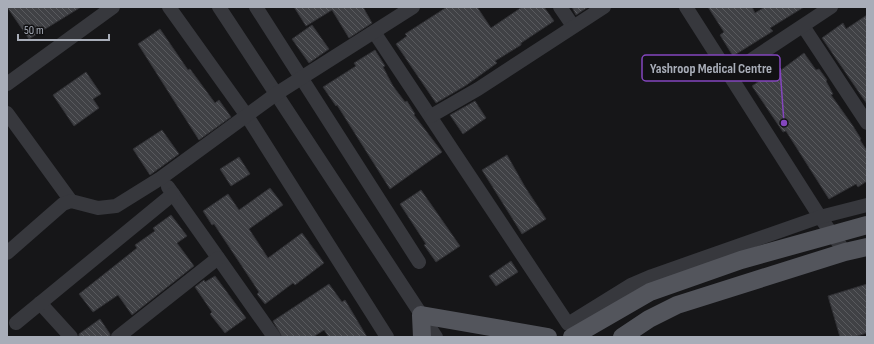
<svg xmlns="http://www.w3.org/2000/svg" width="874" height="344" font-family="'Sofia Sans Condensed',sans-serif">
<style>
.building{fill:url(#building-back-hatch);stroke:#303034}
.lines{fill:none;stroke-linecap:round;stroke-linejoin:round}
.minor{stroke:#37383d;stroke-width:14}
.major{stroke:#53555c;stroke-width:18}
.leader{fill:none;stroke:#8446be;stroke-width:1.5}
.callout-dot{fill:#8446be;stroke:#111113;stroke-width:1.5}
.callout{fill:#111113;stroke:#8446be;stroke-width:1.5}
.callout-label{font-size:14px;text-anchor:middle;font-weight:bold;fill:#a8adb8}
</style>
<defs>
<pattern id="building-back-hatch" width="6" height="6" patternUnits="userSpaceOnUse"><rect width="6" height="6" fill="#404145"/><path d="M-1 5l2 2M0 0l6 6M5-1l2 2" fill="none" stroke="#595a5e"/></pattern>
</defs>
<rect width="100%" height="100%" fill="#161618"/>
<g class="building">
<path d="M7,7H81L29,39Z"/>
<path d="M294,7H363L372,23L349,38L332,10L306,26Z"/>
<path d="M447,7H477L491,28L522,7H544L554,21L521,43V45L495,61L497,63L465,86L436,103L396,44L407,36L405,34Z"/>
<path d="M572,7H588L576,15Z"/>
<path d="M708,7H752L755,13L765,7H804L770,28L773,31L733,56L720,35L724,32Z"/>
<path d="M867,15V104L822,38L843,23L846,29Z"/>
<path d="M312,25L329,49L309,63L292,39Z"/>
<path d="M160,29L188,70L190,69L215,103L219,100L231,117L199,140L138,44Z"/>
<path d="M375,50L385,66L383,67L393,86L405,102L407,101L415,114L414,115L442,152L390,189L337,105L336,106L323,87L356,66L354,63Z"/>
<path d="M804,53L816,70L819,69L827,80L826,81L833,94L831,95L853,126L861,139L860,140L867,151V181L858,187L856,184L829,199L786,131L783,132L752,86L775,70L777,73Z"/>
<path d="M86,72L101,94L93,99L99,108L74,126L53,95Z"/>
<path d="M475,101L486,118L463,134L450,115Z"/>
<path d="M162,130L179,154L150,175L133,149Z"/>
<path d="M507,155L525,187L546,219L522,234L482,170Z"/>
<path d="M239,157L250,174L231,186L220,169Z"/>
<path d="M270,188L283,205L249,229L268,258L302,233L324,263L295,285L293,283L265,304L257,294L259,292L214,224L212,225L203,211L228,194L239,210Z"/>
<path d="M421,190L460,246L436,262L424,245L426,244L400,204Z"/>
<path d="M171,215L187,236L177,243L194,266L132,315L118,295L93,312L79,294L137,248L135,245L155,231L153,228Z"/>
<path d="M511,261L518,272L496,286L489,276Z"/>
<path d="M215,276L246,318L225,333L210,314L212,312L195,287L204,280L205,282Z"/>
<path d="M329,284L342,302L345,300L367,337H329L324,330L313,337H282L273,321Z"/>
<path d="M867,284V333L854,337H840L828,296Z"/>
<path d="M100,319L110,334V337H79V334Z"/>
</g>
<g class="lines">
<g class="minor">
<path d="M169,7L247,116L387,337"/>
<path d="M219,7L436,337"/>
<path d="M256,7L419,262"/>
<path d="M560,7L573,26"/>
<path d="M686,7L820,217L845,252"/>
<path d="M803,26L867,123"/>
<path d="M374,32L568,324L631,285L652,276L820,217L867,205"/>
<path d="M730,74L831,7"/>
<path d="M7,84L113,7"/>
<path d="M7,113L71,201"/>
<path d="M431,116L478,89L604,7"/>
<path d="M168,187L274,337"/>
<path d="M7,253L63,204L71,201L98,208L116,206L161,178L276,94L413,7"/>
<path d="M40,303L71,337"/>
<path d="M16,323L173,194"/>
<path d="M118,337L218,258"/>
</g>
<g class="major">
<path d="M422,337L421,315L548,337"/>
<path d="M572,337L650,292L741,260L867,225"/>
<path d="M622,337L649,319L677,305L845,252L867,247"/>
</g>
</g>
<path class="leader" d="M784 123L780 68"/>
<circle class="callout-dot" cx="784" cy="123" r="4"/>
<rect class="callout" x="642" y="55" width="138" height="26" rx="4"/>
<g class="callout-label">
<text x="711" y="73">Yashroop Medical Centre</text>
</g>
<rect width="874" height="344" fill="none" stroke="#a8adb8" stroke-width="16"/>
<path d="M18 34v6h91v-6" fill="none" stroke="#a8adb8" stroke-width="2"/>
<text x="24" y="34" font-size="12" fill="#a8adb8" stroke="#111113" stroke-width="3" paint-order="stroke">50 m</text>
</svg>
